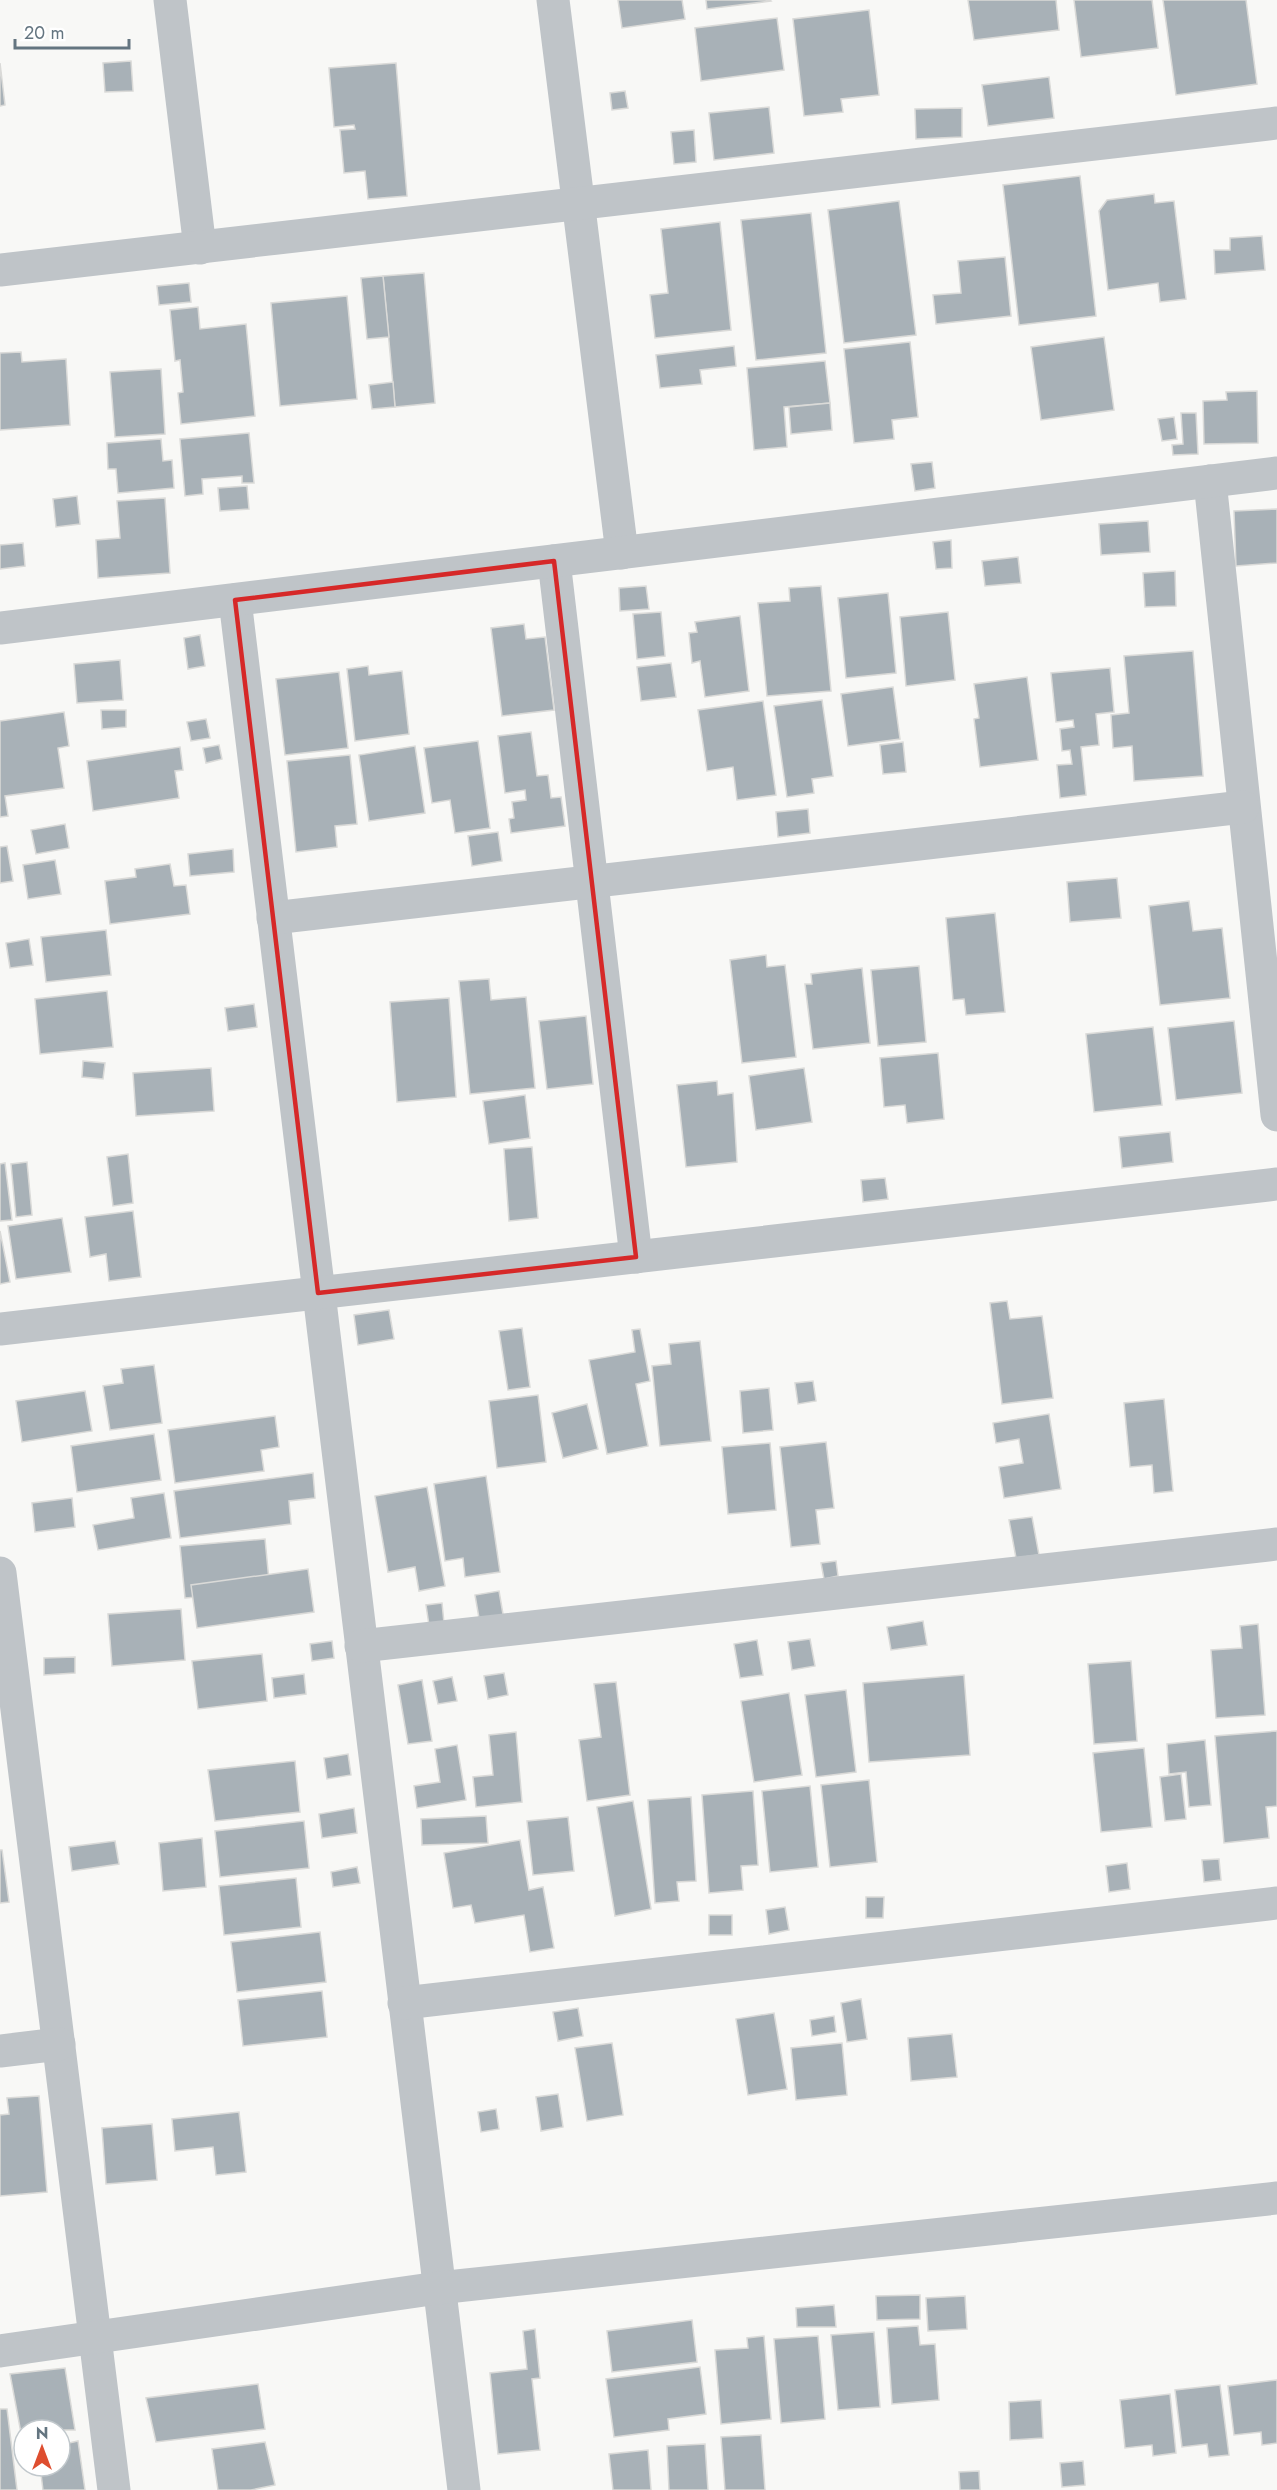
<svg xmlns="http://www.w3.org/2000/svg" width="1277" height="2490" font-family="Jost,sans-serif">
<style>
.building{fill:#a8b1b7;stroke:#dadad8;stroke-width:1.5}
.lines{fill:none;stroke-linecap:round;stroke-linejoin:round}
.minor{stroke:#bfc4c8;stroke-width:33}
.marked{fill:none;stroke:#d62828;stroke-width:4.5;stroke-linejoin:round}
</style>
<rect width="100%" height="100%" fill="#f8f8f6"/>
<g class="building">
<path d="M618,0H682L685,19L622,28Z"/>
<path d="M706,0H770L771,1L707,9Z"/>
<path d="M968,0H1056L1059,30L974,40Z"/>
<path d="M1074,0H1152L1158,48L1081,57Z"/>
<path d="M1163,0H1246L1257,84L1176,95Z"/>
<path d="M869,10L879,95L841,99L843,112L804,116L793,19Z"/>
<path d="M777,18L784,70L701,81L695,28Z"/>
<path d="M131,61L133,91L105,92L103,63Z"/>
<path d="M0,63L5,105L0,106Z"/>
<path d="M396,63L407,196L368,199L365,171L344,173L340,130L355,129L354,125L334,127L329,68Z"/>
<path d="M1049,77L1054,118L988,126L982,85Z"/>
<path d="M625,91L628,108L612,110L610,93Z"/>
<path d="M769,107L774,153L714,160L709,113Z"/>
<path d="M962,108V137L916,139L915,109Z"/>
<path d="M694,130L696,162L674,164L671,132Z"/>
<path d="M1080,176L1096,316L1019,325L1003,185Z"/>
<path d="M1154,194L1155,203L1174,201L1186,299L1160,302L1158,283L1108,290L1099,211L1107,200Z"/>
<path d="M899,201L916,335L844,343L828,210Z"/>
<path d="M811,213L826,353L756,360L741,220Z"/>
<path d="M720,222L731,330L655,338L650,295L668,293L661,229Z"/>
<path d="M1262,236L1265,270L1215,274L1214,250H1230V238Z"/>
<path d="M1005,257L1011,316L936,324L933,295L961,293L958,261Z"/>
<path d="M424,273L435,403L395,407L383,276Z"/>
<path d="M383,276L389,337L367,339L361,278Z"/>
<path d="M189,283L191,302L159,305L157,286Z"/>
<path d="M347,296L357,399L280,406L271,303Z"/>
<path d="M198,307L200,329L246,324L255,416L181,424L178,393L183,392L180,360L175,361L170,310Z"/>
<path d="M1104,337L1114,410L1041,420L1031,347Z"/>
<path d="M910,342L918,417L892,420L894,439L854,443L844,349Z"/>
<path d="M734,346L736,366L700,370L702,384L660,388L656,355Z"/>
<path d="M21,352L22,362L66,359L70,425L0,430V353Z"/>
<path d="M825,361L830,403L784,407L787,447L754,450L747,368Z"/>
<path d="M161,369L165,434L115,437L110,372Z"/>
<path d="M393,382L395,407L372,409L369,385Z"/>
<path d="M1257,391L1258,443L1204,444L1203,401L1227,400L1226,392Z"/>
<path d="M830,403L832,430L791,434L789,407Z"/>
<path d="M1181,413H1196L1198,454L1173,455L1172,445L1183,444Z"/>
<path d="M1174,417L1177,439L1162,441L1158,419Z"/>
<path d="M249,433L254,483H242V476L202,479L203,494L185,496L180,439Z"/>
<path d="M161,439L163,461L172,460L174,488L118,493L116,469H108L107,443Z"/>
<path d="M932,462L935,488L915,491L911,464Z"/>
<path d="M247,486L249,509L220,511L218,488Z"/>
<path d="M77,496L80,524L56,527L53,499Z"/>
<path d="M165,498L170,573L98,578L96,540L120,538L117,501Z"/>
<path d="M1277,509V563L1236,566L1234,511Z"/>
<path d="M1148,521L1150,552L1101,555L1099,524Z"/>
<path d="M951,540L952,568L936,569L933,542Z"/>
<path d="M23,543L25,566L0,569V545Z"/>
<path d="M1018,557L1021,583L985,586L982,561Z"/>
<path d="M1175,571L1176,606L1145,607L1143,573Z"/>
<path d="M646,586L649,609L620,611L619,588Z"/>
<path d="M821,586L831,691L767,696L758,603L790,601L789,588Z"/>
<path d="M888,593L896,673L846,678L838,598Z"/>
<path d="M661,612L665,656L637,659L633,614Z"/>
<path d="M948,612L955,680L906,686L900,617Z"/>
<path d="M740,616L749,691L705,697L700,661L692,663L689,633L697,632L695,622Z"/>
<path d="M524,624L526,639L545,637L554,710L502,716L491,628Z"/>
<path d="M200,635L205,666L188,669L184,638Z"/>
<path d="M1193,651L1203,776L1134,781L1132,746L1113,748L1111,715L1129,713L1124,656Z"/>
<path d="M120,660L123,700L77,703L74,664Z"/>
<path d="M671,663L676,697L641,701L637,667Z"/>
<path d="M368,666L369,675L402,671L409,734L355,741L347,669Z"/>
<path d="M1110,668L1114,712L1096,714L1099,745L1081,747L1086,795L1060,798L1057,765L1072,764L1070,750L1062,751L1060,729L1074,727L1073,720L1056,722L1051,673Z"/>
<path d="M339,672L348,748L285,755L276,679Z"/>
<path d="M1027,677L1038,760L980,767L974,719L979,718L974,684Z"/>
<path d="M893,687L900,739L848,746L841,694Z"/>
<path d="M822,700L833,776L812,779L814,793L787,797L774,706Z"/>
<path d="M763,701L776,795L737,800L733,767L707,771L698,710Z"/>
<path d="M101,710H126V727L102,729Z"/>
<path d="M64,712L69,746L58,748L64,788L5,796L8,816L0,817V721Z"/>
<path d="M206,719L210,738L191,741L187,722Z"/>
<path d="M531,732L537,776L548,775L551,798L561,797L565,826L511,833L509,819L514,818L512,802L526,800L525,790L505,793L498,736Z"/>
<path d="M478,741L490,828L455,833L450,800L432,803L424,748Z"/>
<path d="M903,742L906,772L883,774L880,745Z"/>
<path d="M219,745L222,759L206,763L203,748Z"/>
<path d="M415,746L425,813L369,821L359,755Z"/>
<path d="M180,747L183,770L175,771L179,798L93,811L87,761Z"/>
<path d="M350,755L357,824L335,826L337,847L296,852L287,761Z"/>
<path d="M808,809L810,833L778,837L776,812Z"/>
<path d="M65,824L69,848L36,854L31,830Z"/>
<path d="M498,832L502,861L472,866L468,836Z"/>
<path d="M7,846L13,881L0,883V847Z"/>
<path d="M233,849L234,872L190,876L188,854Z"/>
<path d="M55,860L61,894L28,899L23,865Z"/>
<path d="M170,864L174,886L186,885L190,914L110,924L105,881L136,877L135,869Z"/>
<path d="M1117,878L1121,918L1070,922L1067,882Z"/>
<path d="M1189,901L1193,931L1222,928L1230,998L1160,1005L1149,906Z"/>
<path d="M995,913L1005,1012L966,1015L964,999L953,1000L946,918Z"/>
<path d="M106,930L111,975L46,982L41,937Z"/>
<path d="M29,939L33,965L10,968L6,943Z"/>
<path d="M766,955L767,967L785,965L796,1057L742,1063L730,960Z"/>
<path d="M919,966L926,1042L878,1046L871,970Z"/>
<path d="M862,968L870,1043L813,1049L805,984H812L811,974Z"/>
<path d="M489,979L491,1000L526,997L535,1088L470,1094L459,981Z"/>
<path d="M107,991L113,1047L40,1054L35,999Z"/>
<path d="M449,998L456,1097L397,1102L390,1002Z"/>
<path d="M254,1004L257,1027L228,1031L225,1008Z"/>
<path d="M586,1016L593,1084L547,1089L539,1021Z"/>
<path d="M1234,1021L1242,1093L1176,1100L1168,1028Z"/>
<path d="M1153,1027L1162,1105L1094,1112L1086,1034Z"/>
<path d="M938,1053L944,1119L907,1123L905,1105L884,1107L880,1058Z"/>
<path d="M83,1061L105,1063L103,1079L82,1077Z"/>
<path d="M211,1068L214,1111L136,1116L133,1073Z"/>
<path d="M804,1068L812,1122L756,1130L749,1076Z"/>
<path d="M717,1081L718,1095L733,1093L737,1162L686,1167L677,1085Z"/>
<path d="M525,1095L530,1138L489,1144L483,1101Z"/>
<path d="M1170,1132L1173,1162L1122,1168L1119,1137Z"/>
<path d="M532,1147L538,1218L509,1221L504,1149Z"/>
<path d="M128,1154L133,1203L113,1206L107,1157Z"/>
<path d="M27,1162L32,1215L16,1217L11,1164Z"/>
<path d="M5,1163L12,1220L0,1221V1164Z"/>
<path d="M885,1178L888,1199L863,1202L861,1180Z"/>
<path d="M133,1211L141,1277L109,1281L106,1254L90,1257L85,1217Z"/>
<path d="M62,1218L71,1272L16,1279L8,1226Z"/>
<path d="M0,1231L10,1282L0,1284Z"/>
<path d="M1007,1301L1010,1319L1042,1316L1053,1398L1002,1404L990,1303Z"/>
<path d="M389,1310L394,1339L358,1345L354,1315Z"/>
<path d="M522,1328L530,1387L508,1390L499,1331Z"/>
<path d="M640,1329L650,1381L636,1384L648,1446L607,1454L589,1360L635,1352L632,1330Z"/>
<path d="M700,1341L711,1441L660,1446L652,1366L671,1364L669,1344Z"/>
<path d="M154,1365L162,1423L110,1430L103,1386L123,1383L121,1369Z"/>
<path d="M813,1381L816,1401L798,1404L795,1383Z"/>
<path d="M769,1388L773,1430L743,1433L740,1391Z"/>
<path d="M85,1391L92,1431L22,1442L16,1401Z"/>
<path d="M538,1395L546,1462L497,1468L489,1401Z"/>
<path d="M1164,1399L1173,1491L1154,1493L1152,1465L1130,1467L1124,1403Z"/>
<path d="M587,1404L598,1449L563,1458L552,1413Z"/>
<path d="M1049,1414L1061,1489L1004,1498L999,1467L1023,1463L1019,1439L996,1443L993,1423Z"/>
<path d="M275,1416L279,1447L261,1450L264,1471L175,1483L168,1430Z"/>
<path d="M154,1434L161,1480L77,1492L71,1446Z"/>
<path d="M826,1442L834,1508L816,1510L820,1544L791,1547L780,1447Z"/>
<path d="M770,1443L776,1510L728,1514L722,1447Z"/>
<path d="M313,1473L315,1498L289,1501L291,1524L180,1538L174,1491Z"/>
<path d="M486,1476L500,1572L465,1577L463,1558L445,1561L434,1484Z"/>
<path d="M427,1487L445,1586L419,1591L415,1567L388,1572L375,1496Z"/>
<path d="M164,1493L171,1538L98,1550L93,1525L134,1518L131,1498Z"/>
<path d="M72,1498L75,1527L35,1532L32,1503Z"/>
<path d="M1032,1517L1039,1555L1016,1558L1009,1520Z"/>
<path d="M265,1539L270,1591L185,1598L180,1546Z"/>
<path d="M836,1561L838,1576L824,1579L821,1563Z"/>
<path d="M308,1569L314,1612L197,1628L191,1585Z"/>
<path d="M499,1591L504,1620L480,1624L475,1595Z"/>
<path d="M442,1603L444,1623L429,1625L426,1605Z"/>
<path d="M181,1609L185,1660L112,1666L108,1614Z"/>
<path d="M923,1621L927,1645L891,1650L887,1627Z"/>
<path d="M1258,1624L1265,1715L1216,1718L1211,1650L1242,1648L1240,1626Z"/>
<path d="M810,1639L815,1666L792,1670L788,1642Z"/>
<path d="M757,1640L763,1675L740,1678L734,1644Z"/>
<path d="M332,1641L334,1658L312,1661L310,1644Z"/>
<path d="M262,1654L267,1701L198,1709L192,1661Z"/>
<path d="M75,1657V1673L44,1675V1658Z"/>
<path d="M1131,1661L1137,1741L1094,1744L1088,1664Z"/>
<path d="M504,1673L508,1695L488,1699L484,1676Z"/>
<path d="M304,1674L306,1694L274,1698L272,1678Z"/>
<path d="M964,1675L970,1755L869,1762L863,1683Z"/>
<path d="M452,1677L457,1701L438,1704L433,1681Z"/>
<path d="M422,1680L432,1741L408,1744L398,1685Z"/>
<path d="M616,1682L630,1795L587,1801L579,1740L601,1737L594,1684Z"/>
<path d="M846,1690L856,1772L816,1777L805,1695Z"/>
<path d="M789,1693L802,1775L754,1782L741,1701Z"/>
<path d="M1277,1731V1806L1266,1807L1269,1838L1224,1843L1215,1736Z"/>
<path d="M516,1732L522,1802L476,1807L473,1777L493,1775L489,1735Z"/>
<path d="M1205,1740L1211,1805L1189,1807L1186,1772L1169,1774L1167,1744Z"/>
<path d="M457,1745L466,1800L417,1808L414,1786L440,1782L435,1749Z"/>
<path d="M1144,1748L1152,1827L1101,1832L1093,1753Z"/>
<path d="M348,1754L351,1775L327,1779L324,1758Z"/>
<path d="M295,1761L300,1812L215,1821L208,1770Z"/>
<path d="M1181,1774L1186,1819L1165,1821L1160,1777Z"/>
<path d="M869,1780L877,1862L830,1867L821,1785Z"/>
<path d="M810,1786L818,1867L770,1872L762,1791Z"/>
<path d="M753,1791L758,1865L741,1866L743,1890L709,1893L702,1795Z"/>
<path d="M691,1797L696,1881L677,1882L679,1901L655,1903L648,1800Z"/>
<path d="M633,1801L651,1909L615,1916L597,1807Z"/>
<path d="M354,1808L357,1833L322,1838L319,1814Z"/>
<path d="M486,1816L488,1843L422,1845L421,1819Z"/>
<path d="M568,1817L574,1871L533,1875L527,1821Z"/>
<path d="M304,1821L309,1868L220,1877L215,1831Z"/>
<path d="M202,1838L206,1887L163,1891L159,1843Z"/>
<path d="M520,1840L529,1890L543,1887L554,1948L530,1952L524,1915L475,1923L471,1905L453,1908L444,1853Z"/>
<path d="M115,1841L119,1864L72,1871L69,1847Z"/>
<path d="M0,1850H2L9,1902L0,1903Z"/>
<path d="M1219,1859L1221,1880L1204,1882L1202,1860Z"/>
<path d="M1127,1863L1130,1889L1109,1892L1106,1866Z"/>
<path d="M357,1867L360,1883L333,1887L331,1872Z"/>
<path d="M296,1878L301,1927L224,1935L219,1886Z"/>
<path d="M866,1897H884L883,1918H866Z"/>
<path d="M785,1907L789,1930L769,1934L766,1910Z"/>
<rect x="709" y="1915" width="23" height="20"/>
<path d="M320,1932L326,1982L237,1992L231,1942Z"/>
<path d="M322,1991L327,2037L243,2046L238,2000Z"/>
<path d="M861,1999L867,2039L847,2042L841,2003Z"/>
<path d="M578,2008L583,2036L558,2041L553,2012Z"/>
<path d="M774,2013L787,2089L748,2095L736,2019Z"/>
<path d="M834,2016L836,2032L812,2036L810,2020Z"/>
<path d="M952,2034L957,2077L911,2081L908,2038Z"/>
<path d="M612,2043L623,2115L587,2121L575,2048Z"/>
<path d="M842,2043L847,2095L796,2100L791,2048Z"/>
<path d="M558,2094L563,2127L541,2131L536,2097Z"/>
<path d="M39,2096L47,2192L0,2196V2115L9,2114L7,2098Z"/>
<path d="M496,2109L499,2129L481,2132L478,2112Z"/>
<path d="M239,2112L246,2172L216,2175L213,2147L175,2151L172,2119Z"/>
<path d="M152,2124L157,2180L106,2184L102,2128Z"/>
<path d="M920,2295V2319L877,2320L876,2296Z"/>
<path d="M965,2296L967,2329L928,2331L926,2298Z"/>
<path d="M834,2305L836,2327H797L796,2308Z"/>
<path d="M692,2320L697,2362L612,2372L607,2331Z"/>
<path d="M918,2326L920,2345L935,2344L939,2400L892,2404L887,2328Z"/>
<path d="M535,2329L540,2378L532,2379L540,2450L498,2454L490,2373L527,2369L523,2331Z"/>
<path d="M874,2332L880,2407L838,2410L831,2335Z"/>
<path d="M764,2336L771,2419L721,2424L715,2350L748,2348L747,2338Z"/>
<path d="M818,2336L825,2419L781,2423L774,2339Z"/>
<path d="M700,2367L706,2414L668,2419L669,2430L614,2437L606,2379Z"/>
<path d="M65,2368L75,2430H24V2433H21L10,2374Z"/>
<path d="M1277,2380V2443L1262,2445L1261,2432L1234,2435L1228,2386Z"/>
<path d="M258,2384L265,2429L156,2442L146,2398Z"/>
<path d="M1220,2385L1229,2455L1209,2457L1207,2444L1182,2447L1175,2390Z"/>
<path d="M1170,2394L1176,2453L1153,2456L1152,2445L1125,2448L1120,2400Z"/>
<path d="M1041,2400L1043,2438L1010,2440L1009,2402Z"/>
<path d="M0,2409H7L17,2490H0Z"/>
<path d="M761,2435L765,2490H725L721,2437Z"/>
<path d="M78,2441L85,2490H43L40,2466H60V2445Z"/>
<path d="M265,2442L275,2485L251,2490H218L212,2449Z"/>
<path d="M705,2444L708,2490H669L667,2446Z"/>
<path d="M648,2450L651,2490H613L609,2454Z"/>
<path d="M1083,2461L1085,2485L1062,2487L1060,2463Z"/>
<path d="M979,2471L980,2490H960L959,2472Z"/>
</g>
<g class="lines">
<g class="minor">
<path d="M170,0L200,248"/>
<path d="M553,0L622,553"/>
<path d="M0,270L1277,123"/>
<path d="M1210,481L1277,1115"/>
<path d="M554,561L636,1257"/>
<path d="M235,600L464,2490"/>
<path d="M0,628L1277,473"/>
<path d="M273,918L1243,807"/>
<path d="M0,1329L1277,1184"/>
<path d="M0,1573L114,2490"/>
<path d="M361,1646L1277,1544"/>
<path d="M404,2003L1277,1903"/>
<path d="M0,2051L59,2044"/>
<path d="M0,2351L438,2288L1277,2198"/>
</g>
</g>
<path class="marked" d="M554,561L636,1257L318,1293L235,600Z"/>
<g transform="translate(42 2448)"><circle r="28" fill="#ffffff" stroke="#c1c8cc" stroke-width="1.5"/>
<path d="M0-4.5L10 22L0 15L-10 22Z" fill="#de4e30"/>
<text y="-9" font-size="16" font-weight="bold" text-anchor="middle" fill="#647580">N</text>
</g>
<path d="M15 39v9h114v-9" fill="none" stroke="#647580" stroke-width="3"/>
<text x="24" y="39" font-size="18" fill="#647580" stroke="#ffffff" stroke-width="4.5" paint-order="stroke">20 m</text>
</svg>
